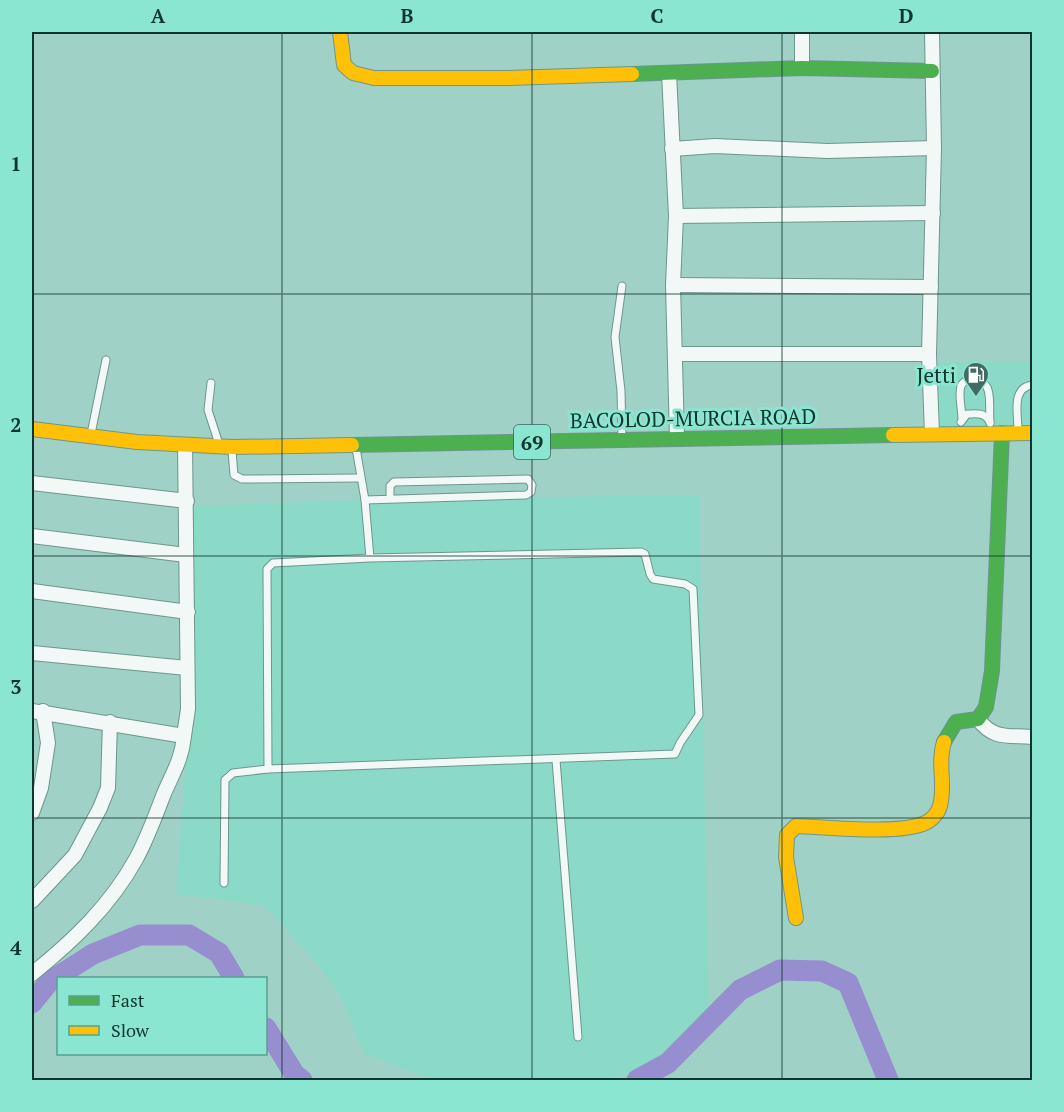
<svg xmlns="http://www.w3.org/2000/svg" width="1064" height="1112" font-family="'PT Serif',serif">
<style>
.built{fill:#8bdac8}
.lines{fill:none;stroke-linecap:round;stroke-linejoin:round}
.river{stroke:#978ed0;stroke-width:21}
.lane-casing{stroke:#6d968d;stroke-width:9}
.street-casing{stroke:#6d968d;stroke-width:16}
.fast-casing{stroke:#6d968d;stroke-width:16}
.slow-casing{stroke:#6d968d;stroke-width:16}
.lane{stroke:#f1f8f6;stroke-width:7}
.street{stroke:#f1f8f6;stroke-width:14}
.fast{stroke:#4caf50;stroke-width:14}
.slow{stroke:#ffc107;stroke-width:14}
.grid{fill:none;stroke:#0e352e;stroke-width:1.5;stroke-opacity:0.55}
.labels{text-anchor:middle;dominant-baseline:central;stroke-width:6;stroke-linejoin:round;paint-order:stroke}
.shield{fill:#8be6d1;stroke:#346a5f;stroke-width:1.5}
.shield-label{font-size:20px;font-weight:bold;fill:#0e352e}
.poi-label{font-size:21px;fill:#0e352e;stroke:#8be6d1;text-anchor:end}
.street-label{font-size:21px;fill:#0e352e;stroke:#8be6d1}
.neatline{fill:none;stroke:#0e352e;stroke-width:2}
.grid-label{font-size:20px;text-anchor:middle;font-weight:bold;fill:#0e352e}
</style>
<rect width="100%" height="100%" fill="#a0d1c6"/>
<g class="built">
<path d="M1032,361V426L938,428L937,363Z"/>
<path d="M699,495L709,1025L649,1070L597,1080H435L364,1054L341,997L318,965L264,905L176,894L187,747L181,507L380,499Z"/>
</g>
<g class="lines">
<g class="river">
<path d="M32,1003L49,982L93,954L140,935H189L219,953L234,978"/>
<path d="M266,1028L295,1075L302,1080"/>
<path d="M637,1080L668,1063L740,990L780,970L822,971L848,983L888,1080"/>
</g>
<defs>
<g id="lane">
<path d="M622,286L615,337L621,391L622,438"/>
<path d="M211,383L208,410L219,444"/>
<path d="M962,419C962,410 958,394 961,386C966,375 986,380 988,390C991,399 989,413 990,423"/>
<path d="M961,422L967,414C978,414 984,412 990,422"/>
<path d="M1018,430C1018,414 1011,388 1032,385"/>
<path d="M91,434L106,360"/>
<path d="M356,448L365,500L370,558L641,552L645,554L650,574L653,579L685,584L693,589L699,715L680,743L675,754L268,769L267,569L273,563L370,558"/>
<path d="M232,451L234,475L242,479L360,478"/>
<path d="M365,500L526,495L531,492L532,485L528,479L394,482L390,486V499"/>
<path d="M556,760L578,1037"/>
<path d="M224,883L225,780L233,773L268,769"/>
</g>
<g id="street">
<path d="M932,32L934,148L929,354L932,434"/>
<path d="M802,68V32"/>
<path d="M669,73L676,216L673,285L677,439"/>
<path d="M672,149L715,146L828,151L934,148"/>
<path d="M676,216L933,213"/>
<path d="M673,285L931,287"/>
<path d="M675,354H929"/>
<path d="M32,483L187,501"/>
<path d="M32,536L186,555"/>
<path d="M32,591L188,612"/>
<path d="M32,653L187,668"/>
<path d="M32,711L184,736L188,709L185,445"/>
<path d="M978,719C993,740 1009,735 1032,737"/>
<path d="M32,813L41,788L48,743L43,711"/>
<path d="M32,901L75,855L100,808L108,788L110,722"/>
<path d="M32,974C73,941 110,906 136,859C147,839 155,817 163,796C172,774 182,760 184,736"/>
</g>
<g id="fast">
<path d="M632,74L802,68L932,71"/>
<path d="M352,445L893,435"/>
<path d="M944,742L956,722L978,719L986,707L992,671L1002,433"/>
</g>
<g id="slow">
<path d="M340,32L344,65L353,73L374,78H506L632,74"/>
<path d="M32,429L137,442L232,447L352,445"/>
<path d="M893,435L1032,433"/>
<path d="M796,918L786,857L787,835L796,826C826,827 900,835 925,823C932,820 938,813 940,806C946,785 937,763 944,742"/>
</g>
</defs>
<use href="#lane" class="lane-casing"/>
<use href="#street" class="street-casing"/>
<use href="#fast" class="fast-casing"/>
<use href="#slow" class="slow-casing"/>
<use href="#lane" class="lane"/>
<use href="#street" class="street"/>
<use href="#fast" class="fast"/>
<use href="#slow" class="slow"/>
</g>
<path class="grid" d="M282,32V1080M532,32V1080M782,32V1080M32,294H1032M32,556H1032M32,818H1032"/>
<defs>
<symbol id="fuel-pin" viewBox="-11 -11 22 30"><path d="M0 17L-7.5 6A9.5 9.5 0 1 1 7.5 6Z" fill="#416c63" stroke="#8be6d1"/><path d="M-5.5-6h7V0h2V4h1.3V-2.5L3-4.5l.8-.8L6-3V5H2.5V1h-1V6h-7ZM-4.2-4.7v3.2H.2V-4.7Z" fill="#fff"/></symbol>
</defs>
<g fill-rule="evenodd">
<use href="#fuel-pin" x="961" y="360" width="30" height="40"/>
</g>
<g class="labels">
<rect class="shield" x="514" y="425" width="36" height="34" rx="4.5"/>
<g class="shield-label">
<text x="532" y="442">69</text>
</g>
<g class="poi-label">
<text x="956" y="375">Jetti</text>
</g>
<g class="street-label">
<text transform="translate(693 418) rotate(-1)">BACOLOD-MURCIA ROAD</text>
</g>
</g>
<rect width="1064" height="1112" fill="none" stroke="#8be6d1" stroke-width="66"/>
<rect x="57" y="977" width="210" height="78" fill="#8be6d1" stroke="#599f90" stroke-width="1.5"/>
<rect x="69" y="996" width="30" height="9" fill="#4caf50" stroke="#599f90" stroke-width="1.5"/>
<text x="111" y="1007" font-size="18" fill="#0e352e">Fast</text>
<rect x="69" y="1026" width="30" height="9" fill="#ffc107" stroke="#599f90" stroke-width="1.5"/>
<text x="111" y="1037" font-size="18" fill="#0e352e">Slow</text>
<rect x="33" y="33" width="998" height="1046" class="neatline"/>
<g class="grid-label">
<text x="158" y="23">A</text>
<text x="407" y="23">B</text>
<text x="657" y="23">C</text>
<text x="906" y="23">D</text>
<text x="16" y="171">1</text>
<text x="16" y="432">2</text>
<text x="16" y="694">3</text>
<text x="16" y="955">4</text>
</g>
</svg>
